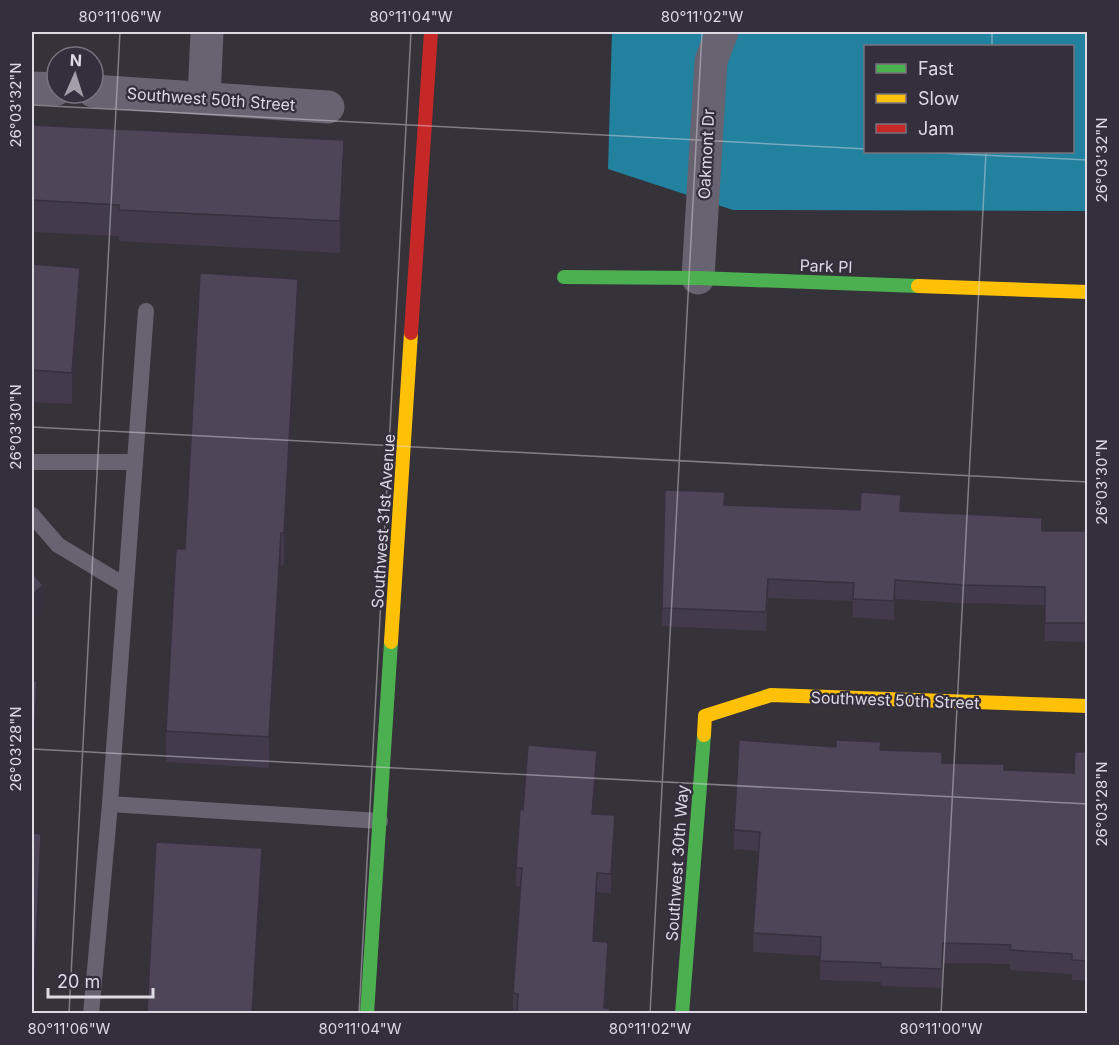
<svg xmlns="http://www.w3.org/2000/svg" width="1119" height="1045" font-family="Inter,sans-serif">
<style>
.water{fill:#21819f;fill-rule:evenodd}
.lines{fill:none;stroke-linecap:round;stroke-linejoin:round}
.lane{stroke:#686370;stroke-width:16}
.street{stroke:#686370;stroke-width:33}
.fast{stroke:#4caf50;stroke-width:14}
.slow{stroke:#ffc107;stroke-width:14}
.jam{stroke:#c62828;stroke-width:14}
.wall{fill:#433b4c}
.shaded-wall{fill:#37303e}
.building{fill:#4e4558;stroke:#37303e;stroke-width:1.5}
.ticks{fill:none;stroke:#dddae3;stroke-width:1.5;stroke-opacity:0.45}
.labels{text-anchor:middle;dominant-baseline:central;stroke-width:4.5;stroke-linejoin:round;paint-order:stroke}
.street-label{font-size:16px;fill:#dddae3;stroke:#342e3d}
.neatline{fill:none;stroke:#dddae3;stroke-width:2}
.ticks-label{font-size:15px;text-anchor:middle;fill:#dddae3}
</style>
<rect width="100%" height="100%" fill="#35323a"/>
<path class="water" d="M612,32H1087V211L733,210L608,169ZM866,46H1072V152H866Z"/>
<g class="lines">
<g class="lane">
<path d="M146,311L110,804L380,821"/>
<path d="M32,462H135"/>
<path d="M32,515L58,545L126,586"/>
<path d="M91,1014L110,804"/>
</g>
<g class="street">
<path d="M32,88L57,89"/>
<path d="M93,91L328,107"/>
<path d="M204,98L207,32"/>
<path d="M698,278L711,61L722,32"/>
</g>
<g class="fast">
<path d="M564,277L698,278L918,286"/>
<path d="M367,1014L391,642"/>
<path d="M682,1014L704,735"/>
</g>
<g class="slow">
<path d="M918,286L1088,292"/>
<path d="M391,642L411,333"/>
<path d="M704,735L705,716L771,695L1088,706"/>
</g>
<path class="jam" d="M411,333L431,32"/>
</g>
<g class="wall">
<path d="M32,125L344,172L340,253L119,241V236L32,232Z"/>
<path d="M32,264L80,299L72,404L32,402Z"/>
<path d="M298,310L284,565H281L269,768L166,762V731L185,549Z"/>
<path d="M725,505L901,511L1042,531H1088V642L1045,641V605L962,603L895,599L894,620L853,617V601L768,598L766,631L662,626V608Z"/>
<path d="M32,681L37,699L34,759H32Z"/>
<path d="M836,747L881,750L942,763L1004,770L1074,773L1088,752V981L1072,980V974L1010,970V964L943,963L942,988L881,986V982L820,980V956L753,952V933L759,851L734,849V830Z"/>
<path d="M597,770L593,814L615,834L611,893L597,892L594,941L608,961L605,1008L513,1012V993L520,887L516,886V868L523,810Z"/>
</g>
<g class="shaded-wall">
<path d="M344,140V172L340,253V221Z"/>
<path d="M80,268V299L72,404V373Z"/>
<path d="M298,279V310L284,565V533Z"/>
<path d="M281,533V565L269,768V737Z"/>
<path d="M895,580V599L894,620V601Z"/>
<path d="M43,585V610L32,620V595Z"/>
<path d="M37,681V699L34,759V741Z"/>
<path d="M597,751V770L592,833V814Z"/>
<path d="M615,815V834L611,893V874Z"/>
<path d="M41,834V865L35,1014H33Z"/>
<path d="M262,848V879L254,1014H252Z"/>
<path d="M597,873V892L593,960V941Z"/>
<path d="M608,942V961L605,1014L604,1008Z"/>
</g>
<g class="building">
<path d="M32,125L344,140L340,221L119,210V205L32,200Z"/>
<path d="M32,264L80,268L72,373L32,370Z"/>
<path d="M200,273L298,279L284,533H281L269,737L166,731L176,549H185Z"/>
<path d="M665,490L725,492L724,505L860,510L861,492L901,495L900,511L1042,518V531H1088V623H1045V587L962,585L895,580L894,601L853,599L854,583L768,579L766,612L662,608Z"/>
<path d="M32,573L43,585L32,595Z"/>
<path d="M32,681H37L34,741H32Z"/>
<path d="M739,740L836,747V740L881,742L880,750L942,752V763L1004,764V770L1074,773L1075,752H1088V961L1072,960V954L1010,950L1011,945L943,943L942,969L881,967V963L820,961L821,937L753,933L760,832L734,830Z"/>
<path d="M528,745L597,751L592,814L615,815L611,874L597,873L593,941L608,942L604,1008H610L609,1014H517L518,994L513,993L522,868H516L520,809L523,810Z"/>
<path d="M32,833L41,834L33,1014H32Z"/>
<path d="M156,842L262,848L252,1014H147Z"/>
</g>
<path class="ticks" d="M992,46V32M32,105L866,149M919,152L1088,160M32,427L1088,482M32,749L1088,804M69,1014L120,32M359,1014L411,32M650,1014L702,32M941,1014L986,152"/>
<g class="labels">
<g class="street-label">
<text transform="translate(211 99) rotate(4)">Southwest 50th Street</text>
<text transform="translate(706 154) rotate(-87)">Oakmont Dr</text>
<text transform="translate(826 266) rotate(2)">Park Pl</text>
<text transform="translate(383 521) rotate(-86)">Southwest 31st Avenue</text>
<text transform="translate(895 700) rotate(2)">Southwest 50th Street</text>
<text transform="translate(677 863) rotate(-86)">Southwest 30th Way</text>
</g>
</g>
<rect width="1119" height="1045" fill="none" stroke="#342e3d" stroke-width="66"/>
<rect x="864" y="45" width="210" height="108" fill="#342e3d" stroke="#78737f" stroke-width="1.5"/>
<rect x="876" y="64" width="30" height="9" fill="#4caf50" stroke="#78737f" stroke-width="1.5"/>
<text x="918" y="75" font-size="18" fill="#dddae3">Fast</text>
<rect x="876" y="94" width="30" height="9" fill="#ffc107" stroke="#78737f" stroke-width="1.5"/>
<text x="918" y="105" font-size="18" fill="#dddae3">Slow</text>
<rect x="876" y="124" width="30" height="9" fill="#c62828" stroke="#78737f" stroke-width="1.5"/>
<text x="918" y="135" font-size="18" fill="#dddae3">Jam</text>
<g transform="translate(75 75) rotate(3)"><circle r="28" fill="#342e3d" stroke="#78737f" stroke-width="1.5"/>
<path d="M0-4.5L10 22L0 15L-10 22Z" fill="#a29fa8"/>
<text y="-9" font-size="16" font-weight="bold" text-anchor="middle" fill="#dddae3">N</text>
</g>
<path d="M48 988v9h105v-9" fill="none" stroke="#dddae3" stroke-width="3"/>
<text x="57" y="988" font-size="18" fill="#dddae3" stroke="#342e3d" stroke-width="4.5" paint-order="stroke">20 m</text>
<rect x="33" y="33" width="1053" height="979" class="neatline"/>
<g class="ticks-label">
<text x="120" y="22">80°11'06"W</text>
<text x="411" y="22">80°11'04"W</text>
<text x="702" y="22">80°11'02"W</text>
<text transform="translate(16 105) rotate(-90)" y="5">26°03'32"N</text>
<text transform="translate(1102 160) rotate(-90)" y="5">26°03'32"N</text>
<text transform="translate(16 427) rotate(-90)" y="5">26°03'30"N</text>
<text transform="translate(1102 482) rotate(-90)" y="5">26°03'30"N</text>
<text transform="translate(16 749) rotate(-90)" y="5">26°03'28"N</text>
<text transform="translate(1102 804) rotate(-90)" y="5">26°03'28"N</text>
<text x="69" y="1034">80°11'06"W</text>
<text x="360" y="1034">80°11'04"W</text>
<text x="650" y="1034">80°11'02"W</text>
<text x="941" y="1034">80°11'00"W</text>
</g>
</svg>
